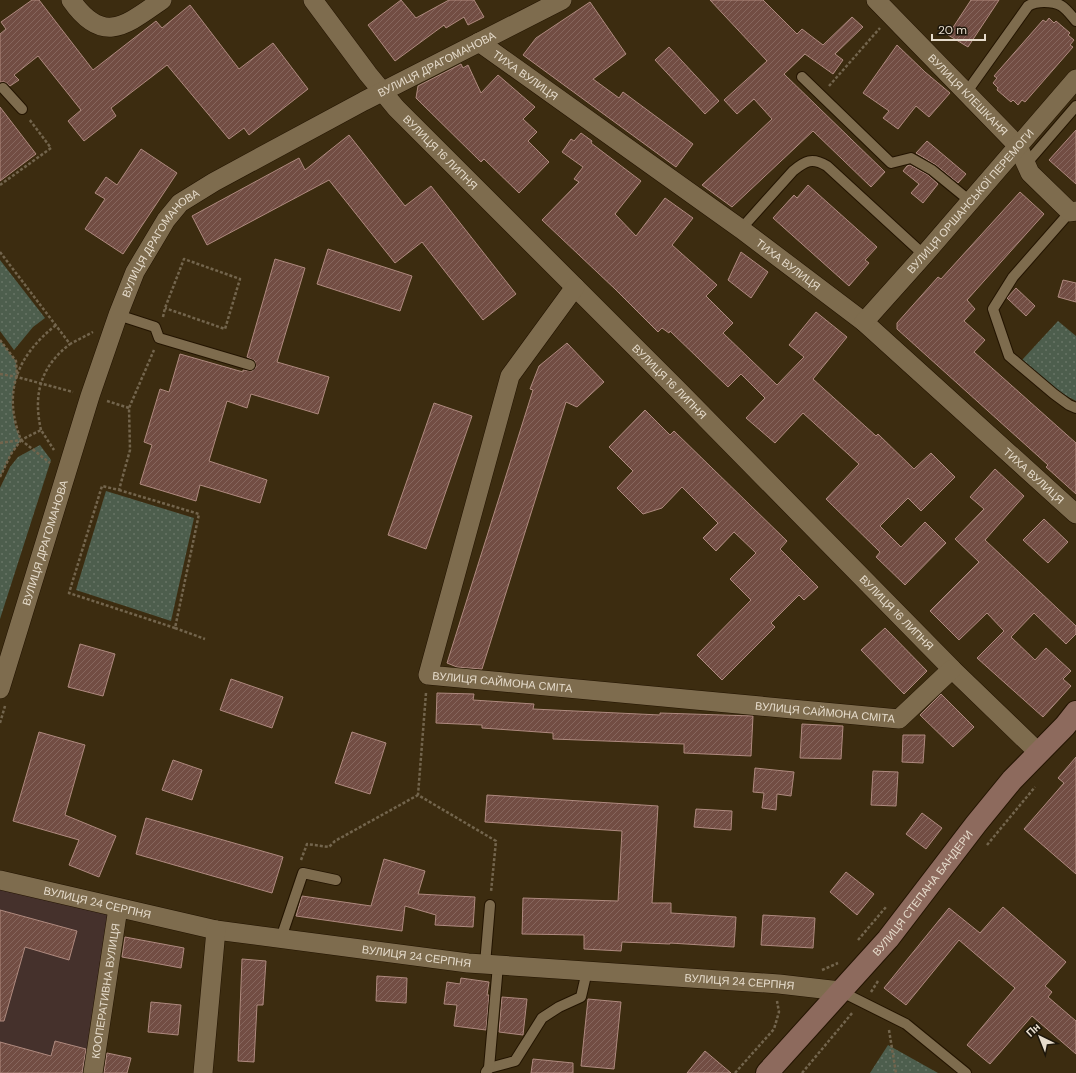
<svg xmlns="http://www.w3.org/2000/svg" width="1076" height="1073" font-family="'DM Sans',sans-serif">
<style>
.education{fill:#45312c}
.grass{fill:url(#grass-dots)}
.building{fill:url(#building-hatch);stroke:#af8a7f}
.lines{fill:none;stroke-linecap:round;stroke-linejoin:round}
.lane-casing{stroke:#231400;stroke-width:12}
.street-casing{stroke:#231400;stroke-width:20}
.secondary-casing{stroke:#231400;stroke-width:24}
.path{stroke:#73654d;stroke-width:2.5;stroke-dasharray:3 2;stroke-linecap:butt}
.lane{stroke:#7e6c4e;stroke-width:10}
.street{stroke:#7e6c4e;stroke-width:19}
.secondary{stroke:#8d6a5d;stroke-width:22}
.labels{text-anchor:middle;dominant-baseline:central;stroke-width:3;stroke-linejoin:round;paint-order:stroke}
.street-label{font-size:11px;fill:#e6dccc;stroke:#1d160a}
</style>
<defs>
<pattern id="grass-dots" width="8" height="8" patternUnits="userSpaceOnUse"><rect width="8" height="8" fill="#4d5e4d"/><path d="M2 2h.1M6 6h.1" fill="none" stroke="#677465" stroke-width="1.8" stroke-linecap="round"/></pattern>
<pattern id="building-hatch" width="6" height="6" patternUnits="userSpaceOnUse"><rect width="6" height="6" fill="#724d43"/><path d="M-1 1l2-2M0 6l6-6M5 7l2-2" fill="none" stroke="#86665d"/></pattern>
</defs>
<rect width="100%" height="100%" fill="#3c2c10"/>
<path class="education" d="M0,880L118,908L88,1073H0Z"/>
<g class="grass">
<path d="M0,260L45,318L33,327L14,350L0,331Z"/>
<path d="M1058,321L1076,336V401L1059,392L1022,360Z"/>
<path d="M0,340L16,361L17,377L13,390L12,406L15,426L21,440L11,454L0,477Z"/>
<path d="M40,445L51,460L0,619V488L10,467L18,457Z"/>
<path d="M106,491L194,518L171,621L76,590Z"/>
<path d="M888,1045L938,1073H870Z"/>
</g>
<g class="building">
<path d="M32,0H39L93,70L156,21L162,28L190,5L239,69L273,43L308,89L249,135L244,128L229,139L167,65L111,108L116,116L84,141L68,121L81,110L38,56L14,75L19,80L10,86L5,82H0V34L6,29L1,22Z"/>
<path d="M401,0L416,18L449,0H474L484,17L468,25L464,17L446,28L444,25L395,61L368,25Z"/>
<path d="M710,0H763L797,34L802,29L823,45L852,17L863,27L835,54L843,60L833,74L805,54L784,74L885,172L871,187L813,131L732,207L702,185L772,119L754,99L737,114L724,100L767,61Z"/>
<path d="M971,0H999L968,47L948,35Z"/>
<path d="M590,2L626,54L593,79L619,98L623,92L693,144L676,167L523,55L536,38Z"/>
<path d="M1049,18L1054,23L1056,21L1070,33L1068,35L1074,40L1070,45L1073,47L1025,102L1022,100L1018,105L1013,100L1011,102L997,90L998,88L993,83L997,78L994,76L1043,20L1046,22Z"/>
<path d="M897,45L925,72L950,93L929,117L916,106L898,129L883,118L889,111L863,93Z"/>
<path d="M669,47L719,101L705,114L655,60Z"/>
<path d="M461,64L463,68L468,65L481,93L498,75L535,107L523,119L537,132L528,141L549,162L519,193L484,159L481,162L416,98L418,86Z"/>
<path d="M0,107L36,154L0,181Z"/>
<path d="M1076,130V184L1049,160Z"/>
<path d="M581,133L592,141L591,143L641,181L615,214L636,236L665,198L693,218L672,245L717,285L706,296L733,323L723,333L777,385L804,357L789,345L816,312L847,337L813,379L876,436L878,434L914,469L931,453L955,477L921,511L908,498L880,526L901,547L925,522L946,543L905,585L876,557L880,552L826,499L859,464L803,413L775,443L746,418L765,398L741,374L728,387L670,331L669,333L662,328L658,332L615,289L542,220L579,182L574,179L583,167L562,152L571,139L574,141Z"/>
<path d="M349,135L405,206L431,186L516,294L483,320L422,242L395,263L329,180L207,245L192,216L299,158L305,170Z"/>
<path d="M927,141L966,174L958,183L936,165L916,153Z"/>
<path d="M141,149L177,173L123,254L85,229L105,199L95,193L106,177L117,185Z"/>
<path d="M910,165L928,175L938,184L923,203L911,193L919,184L903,171L907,166Z"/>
<path d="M808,185L877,247L865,260L869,263L849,286L773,218L794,195L797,198Z"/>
<path d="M1020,192L1044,214L967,300L975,309L964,321L985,340L974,352L1076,443V494L1046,467L1048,465L897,329V323L938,277L941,279Z"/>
<path d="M328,249L412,276L400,311L317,284Z"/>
<path d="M741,252L768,272L751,298L728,280Z"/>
<path d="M275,259L305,268L277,362L329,377L318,414L251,394L247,408L227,401L209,461L267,480L260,503L200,485L196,501L140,484L152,445L144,442L160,389L169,392L180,354L243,372V370L252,371L256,367L255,361L247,357Z"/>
<path d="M1063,280L1076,283V302L1058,297Z"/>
<path d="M1016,288L1035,306L1026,316L1007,298Z"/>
<path d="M567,343L604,382L577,407L566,402L482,669L457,667L447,663L533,390L530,389L539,366Z"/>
<path d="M434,403L472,416L426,549L388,535Z"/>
<path d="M645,410L670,435L674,431L787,541L780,549L818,587L804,600L799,595L771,623L775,627L722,680L697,655L751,600L730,579L756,553L734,532L716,551L703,538L718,523L682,487L662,508L643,514L617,488L633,471L609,447Z"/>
<path d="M995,469L1024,496L985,540L1076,626V634L1066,644L1034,613L1011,637L1035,660L1046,648L1071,671L1063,679L1071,686L1043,717L977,658L1004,631L987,613L959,640L930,611L979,562L955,539L984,509L970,497Z"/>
<path d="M1044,519L1068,542L1048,563L1023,540Z"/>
<path d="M885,628L927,671L904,694L861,650Z"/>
<path d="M80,644L115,654L103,696L68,687Z"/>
<path d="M231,679L283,697L272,728L220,710Z"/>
<path d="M437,693L474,694L473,700L534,704L533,709L660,715V713L753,716L751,756L684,753V744L553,739V733L482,728V725L436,723Z"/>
<path d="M941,694L974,727L953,747L920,715Z"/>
<path d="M802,724L843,726L841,759L800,758Z"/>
<path d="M39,732L85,745L65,815L116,836L99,877L69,865L79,840L13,821Z"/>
<path d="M352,732L386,743L370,794L335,783Z"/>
<path d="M903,735H925L923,763L902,762Z"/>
<path d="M1076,757V874L1024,829L1064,783L1058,778Z"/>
<path d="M173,760L202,770L192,800L162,790Z"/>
<path d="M755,768L794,772L791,796L777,794L776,810L762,808L764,793L753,792Z"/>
<path d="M873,771L898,772L896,806L871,805Z"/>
<path d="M487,795L658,806L652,903H671V913L736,917L734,947L670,943V944L622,942L621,951L584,949V935L522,934L523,898L618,901L622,831L485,822Z"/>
<path d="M696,809L732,811L731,830L694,827Z"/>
<path d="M922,813L942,828L926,849L906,834Z"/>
<path d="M146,818L283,857L272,893L136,854Z"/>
<path d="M384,859L425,871L418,894L475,897L473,927L435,925L436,915L405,906L402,931L296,916L302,896L371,906Z"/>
<path d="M846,872L874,894L857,915L830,892Z"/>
<path d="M1003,907L1066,962L1045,986L1052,992L1048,997L1076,1021V1054L1032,1016L990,1064L967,1045L1015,988L959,940L906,1005L884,988L949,908L980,933Z"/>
<path d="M0,910L77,931L69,960L25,947L4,1021H0Z"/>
<path d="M763,915L815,918L813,948L761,945Z"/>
<path d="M125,937L184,948L181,968L122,957Z"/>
<path d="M242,959L266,961L263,1005H257L254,1062L238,1061Z"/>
<path d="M377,976L407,978L406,1003L376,1001Z"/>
<path d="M461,978L489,982L487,995H489L486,1030L454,1026L457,1005L444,1004L447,982L460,984Z"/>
<path d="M502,997L527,999L523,1035L499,1032Z"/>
<path d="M588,999L621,1002L614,1069L581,1066Z"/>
<path d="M151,1002L181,1005L178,1035L148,1032Z"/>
<path d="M55,1041L86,1049L82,1073H0V1042L51,1056Z"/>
<path d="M705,1051L731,1073H687Z"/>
<path d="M107,1053L131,1058L127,1073H104Z"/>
<path d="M533,1059L573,1063V1073H531Z"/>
</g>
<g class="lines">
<defs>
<g id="lane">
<path d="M802,77L891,163L911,158L932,170L970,201"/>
<path d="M3,88L22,109"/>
<path d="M966,93L1028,6C1033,3 1038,2 1044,2C1062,2 1065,8 1076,21"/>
<path d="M1026,164L1076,106"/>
<path d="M1070,212L1013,277L993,309L1009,356L1054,394L1069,405L1076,408"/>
<path d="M741,229L793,171C805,161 812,157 827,166L924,255"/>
<path d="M118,315L155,327L159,338L250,365"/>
<path d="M281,938L303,873L336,880"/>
<path d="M485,964L490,905"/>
<path d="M840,991L906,1024L966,1073"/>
<path d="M489,1068L515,1061L542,1018L559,1007L581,997L587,971"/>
<path d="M486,1072L489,1068L498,965"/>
</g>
<g id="street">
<path d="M71,0C103,46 126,25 162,0"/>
<path id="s1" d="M313,0L368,74L396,108L678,390L952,669L1038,752"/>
<path id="s2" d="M876,0L1018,146L1030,173L1070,212L1076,211"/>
<path id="s3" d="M479,42L741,229L864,322L1076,514"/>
<path id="s4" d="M575,287L510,376L428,675L899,719L952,669"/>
<path id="s5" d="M864,322L924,255L1076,79"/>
<path id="s6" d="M0,689L90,396L118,315L135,272L166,220L180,203L214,182L364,101L562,0"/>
<path id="s7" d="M0,880L216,930L468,963L779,984L840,991"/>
<path id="s8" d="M93,1073L118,908"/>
<path d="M203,1073L216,930"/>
</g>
<g id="secondary">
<path id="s9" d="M767,1073L888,939L976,824L1012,780L1065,726L1076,712"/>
</g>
</defs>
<use href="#lane" class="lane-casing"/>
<use href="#street" class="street-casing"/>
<use href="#secondary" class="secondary-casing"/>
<g class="path">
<path d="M829,86L880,28"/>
<path d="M0,185L51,148L29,119"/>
<path d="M0,252L70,344L93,332"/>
<path d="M163,317L165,308L184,259L240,279L225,329L165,308"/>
<path d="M0,340L16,361L17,376"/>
<path d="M0,374L17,377L73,392"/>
<path d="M107,401L129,408"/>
<path d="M41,430C33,395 40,367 70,344"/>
<path d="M21,440L50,463"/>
<path d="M0,443L21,440L41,430L54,450"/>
<path d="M0,477L11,454L21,440C2,392 17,356 56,325"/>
<path d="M119,490L199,514L175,628L69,593L102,486L119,490L130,450L129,408L154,350"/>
<path d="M175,628L205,639"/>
<path d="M426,693L418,795L496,841L491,892"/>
<path d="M0,723L5,706"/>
<path d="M987,845L1035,787"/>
<path d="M301,860L307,844L329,847L335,841L418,795"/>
<path d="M858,940L886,907"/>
<path d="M822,970L838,963"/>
<path d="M871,992L878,981"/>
<path d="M889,1030L896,1073"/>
<path d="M735,1073L774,1029L779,1012L777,1001"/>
<path d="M802,1073L853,1012"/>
</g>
<use href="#lane" class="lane"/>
<use href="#street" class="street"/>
<use href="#secondary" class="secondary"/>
</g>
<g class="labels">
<g class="street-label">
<text stroke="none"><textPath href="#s6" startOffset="813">ВУЛИЦЯ ДРАГОМАНОВА</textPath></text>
<text stroke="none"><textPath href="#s3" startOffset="57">ТИХА ВУЛИЦЯ</textPath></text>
<text stroke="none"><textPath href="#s2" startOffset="132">ВУЛИЦЯ КЛЕШКАНЯ</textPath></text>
<text stroke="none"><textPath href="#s1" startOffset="199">ВУЛИЦЯ 16 ЛИПНЯ</textPath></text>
<text stroke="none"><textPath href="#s5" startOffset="161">ВУЛИЦЯ ОРШАНСЬКОЇ ПЕРЕМОГИ</textPath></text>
<text stroke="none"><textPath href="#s6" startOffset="477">ВУЛИЦЯ ДРАГОМАНОВА</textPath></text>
<text stroke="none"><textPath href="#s3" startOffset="381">ТИХА ВУЛИЦЯ</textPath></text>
<text stroke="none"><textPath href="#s1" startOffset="523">ВУЛИЦЯ 16 ЛИПНЯ</textPath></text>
<text stroke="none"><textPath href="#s3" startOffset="705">ТИХА ВУЛИЦЯ</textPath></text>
<text stroke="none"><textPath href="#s6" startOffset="153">ВУЛИЦЯ ДРАГОМАНОВА</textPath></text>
<text stroke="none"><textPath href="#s1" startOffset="847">ВУЛИЦЯ 16 ЛИПНЯ</textPath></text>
<text stroke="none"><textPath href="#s4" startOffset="495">ВУЛИЦЯ САЙМОНА СМІТА</textPath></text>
<text stroke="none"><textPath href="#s4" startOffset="819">ВУЛИЦЯ САЙМОНА СМІТА</textPath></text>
<text stroke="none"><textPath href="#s9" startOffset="238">ВУЛИЦЯ СТЕПАНА БАНДЕРИ</textPath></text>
<text stroke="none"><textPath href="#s7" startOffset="100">ВУЛИЦЯ 24 СЕРПНЯ</textPath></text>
<text stroke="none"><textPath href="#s7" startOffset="424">ВУЛИЦЯ 24 СЕРПНЯ</textPath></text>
<text stroke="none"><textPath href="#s7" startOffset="748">ВУЛИЦЯ 24 СЕРПНЯ</textPath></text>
<text stroke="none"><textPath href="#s8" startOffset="83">КООПЕРАТИВНА ВУЛИЦЯ</textPath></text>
</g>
</g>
<g transform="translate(1040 1037) rotate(317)" stroke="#1d160a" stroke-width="3" paint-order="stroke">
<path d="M0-3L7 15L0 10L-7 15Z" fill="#e6dccc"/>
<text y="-6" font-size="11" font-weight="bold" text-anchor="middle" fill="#e6dccc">Пн</text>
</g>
<path d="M932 34v6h53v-6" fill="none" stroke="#e6dccc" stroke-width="2"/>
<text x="938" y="34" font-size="12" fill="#e6dccc" stroke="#1d160a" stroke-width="3" paint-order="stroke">20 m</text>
</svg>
